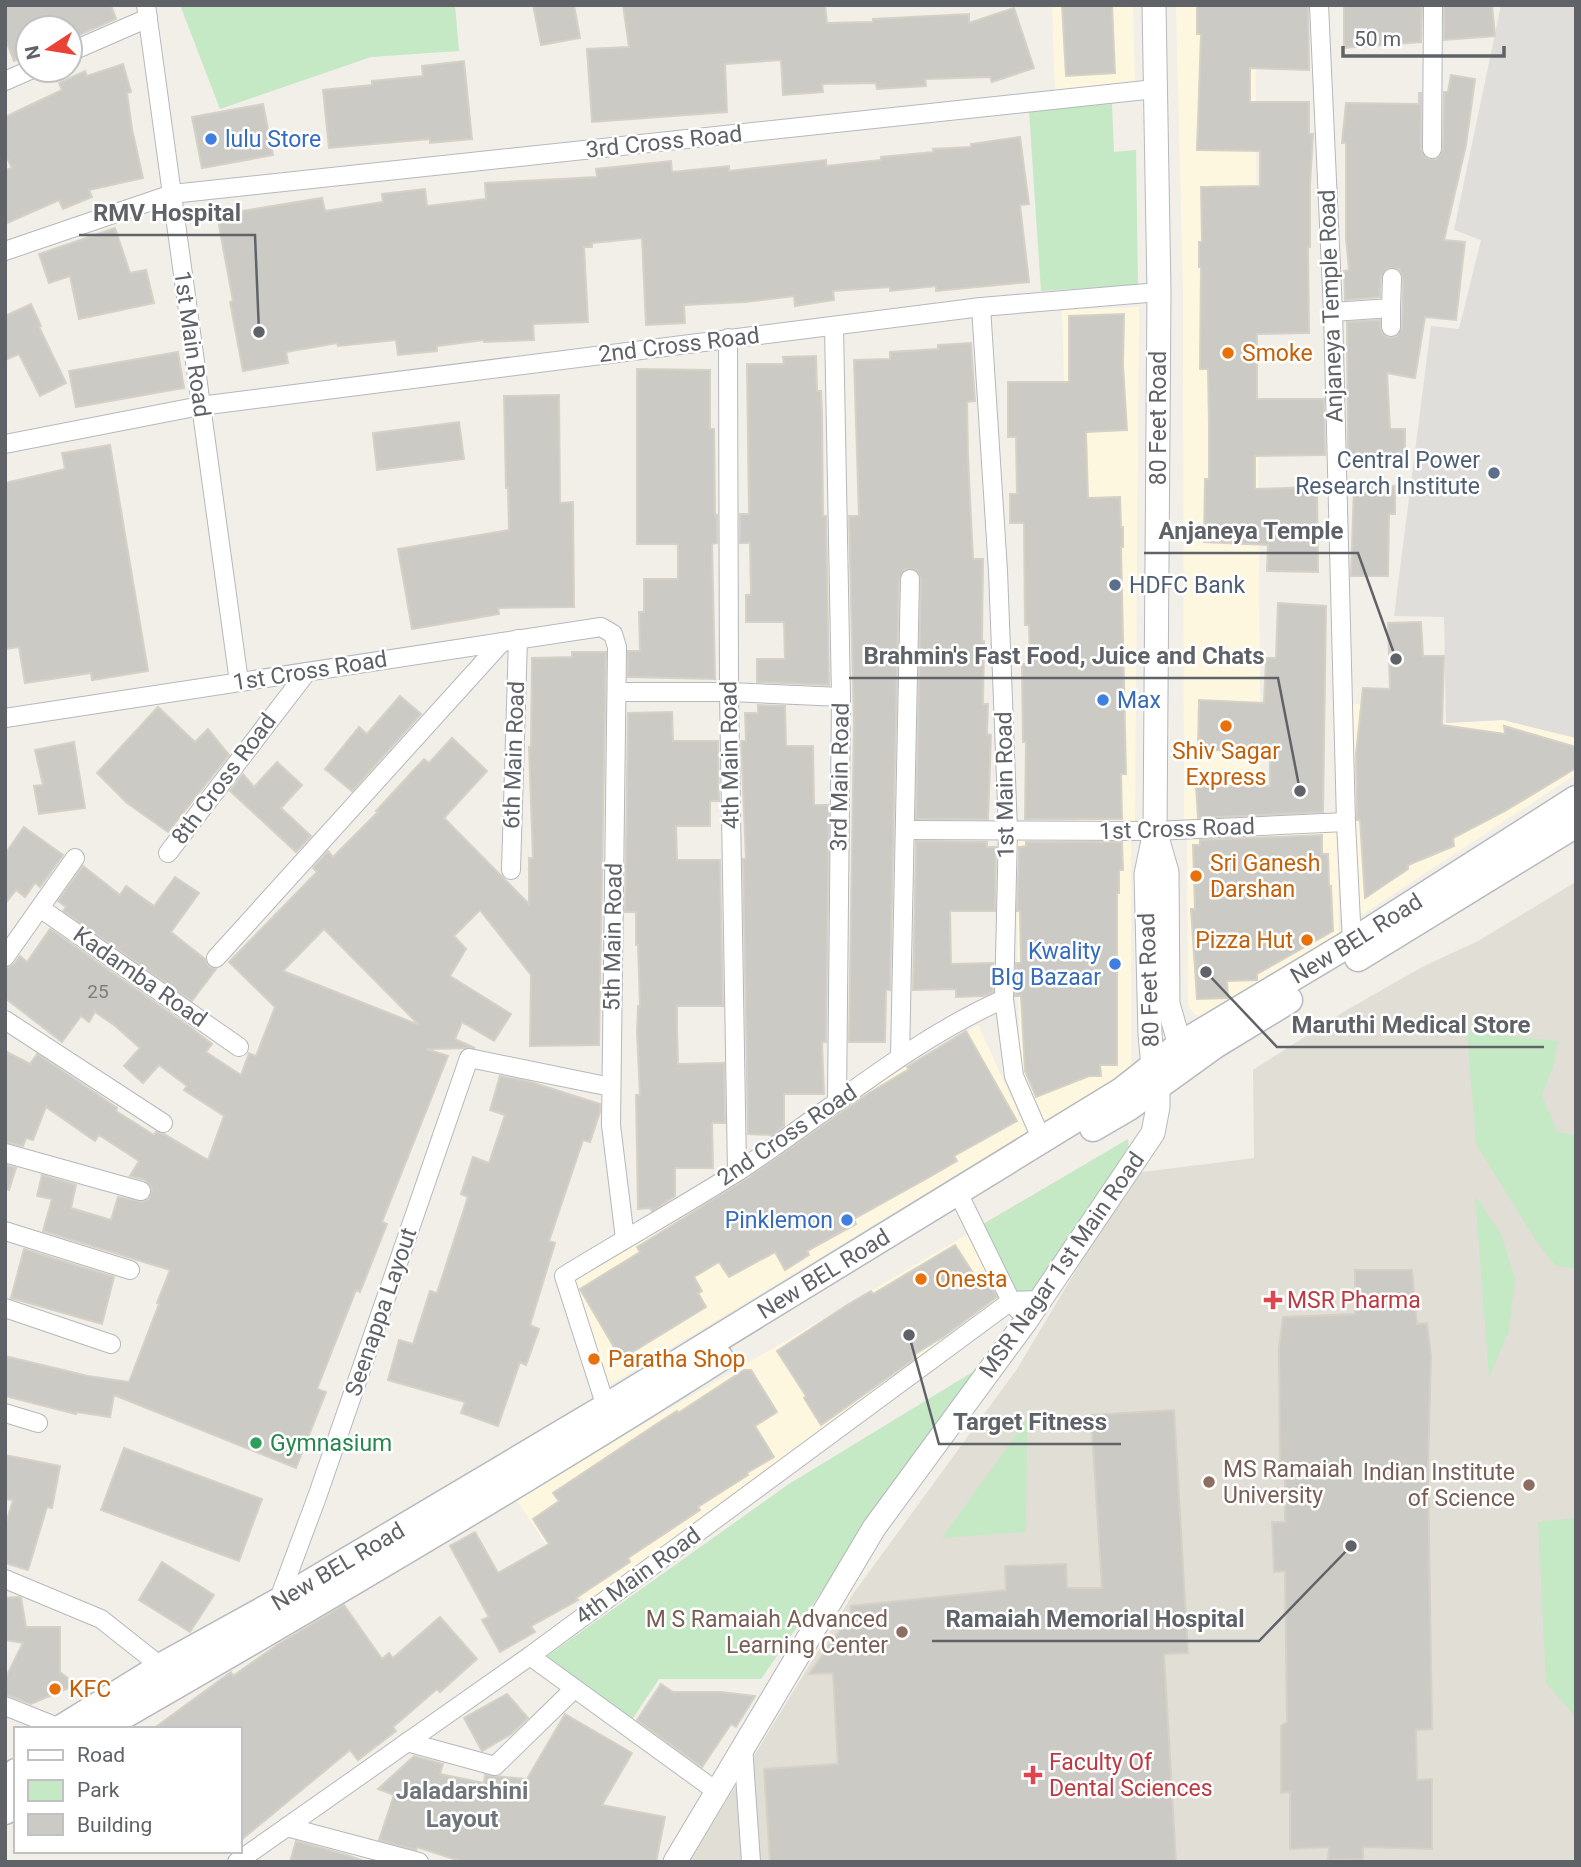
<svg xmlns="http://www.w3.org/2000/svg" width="1581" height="1867" font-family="Roboto,sans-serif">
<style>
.commercial{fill:#fef7e0}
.industrial{fill:#e0deda}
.education{fill:#e1ded6}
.green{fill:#c5e8c5}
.building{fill:#cccac5;stroke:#d6d1c6;stroke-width:2;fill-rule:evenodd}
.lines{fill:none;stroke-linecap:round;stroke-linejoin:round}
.minor-casing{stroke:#b5b8bc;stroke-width:20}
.tertiary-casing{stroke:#b5b8bc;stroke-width:25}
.secondary-casing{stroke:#b6babf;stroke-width:29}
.minor{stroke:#fff;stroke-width:18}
.tertiary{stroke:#fff;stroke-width:23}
.secondary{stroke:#fff;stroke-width:26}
.shop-dot{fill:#3f7fe0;stroke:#fff;stroke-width:2.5}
.food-dot{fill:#e8710a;stroke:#fff;stroke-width:2.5}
.service-dot{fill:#5c6f8a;stroke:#fff;stroke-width:2.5}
.health-dot{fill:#e0444e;stroke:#fff;stroke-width:2.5}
.leisure-dot{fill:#2e9e5b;stroke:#fff;stroke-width:2.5}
.education-dot{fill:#8d6e63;stroke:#fff;stroke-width:2.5}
.labels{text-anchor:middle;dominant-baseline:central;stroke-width:5;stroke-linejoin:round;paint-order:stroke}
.number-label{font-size:19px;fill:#7a7d7f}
.shop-label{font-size:23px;fill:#366cbe;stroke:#fff;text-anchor:start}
.street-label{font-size:23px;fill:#5f6368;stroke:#fff}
.food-label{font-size:23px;fill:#c56008;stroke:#fff;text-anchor:start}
.service-label{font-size:23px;fill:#4e5e75;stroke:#fff;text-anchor:end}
.health-label{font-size:23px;fill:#be3a42;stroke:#fff;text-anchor:start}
.leisure-label{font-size:23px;fill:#27864d;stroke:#fff;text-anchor:start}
.education-label{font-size:23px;fill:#785e54;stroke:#fff;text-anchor:end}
.neighbourhood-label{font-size:24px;font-weight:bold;fill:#70757a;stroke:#fff}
.leader{fill:none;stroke:#5f6368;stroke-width:2.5}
.callout-dot{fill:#5f6368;stroke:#fff;stroke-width:2.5}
.callout-label{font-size:24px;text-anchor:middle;font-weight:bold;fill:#5f6368;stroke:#fff;stroke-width:5;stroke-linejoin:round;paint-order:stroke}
</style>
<rect width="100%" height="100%" fill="#f1efe8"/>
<g class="commercial">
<path d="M1052,5H1133L1135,85L1055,93Z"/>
<path d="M1176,5H1255L1261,822L1184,824L1183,291Z"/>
<path d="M1139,307L1135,824L1077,825L1062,310Z"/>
<path d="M1347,702L1446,723L1503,720L1576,738V774L1360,916Z"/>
<path d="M1337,828L1339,933L1200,1016L1194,1014L1188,1005L1187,836Z"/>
<path d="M1131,835V1070L1043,1123L1020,1076L1015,837Z"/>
<path d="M978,1025L1027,1132L608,1386L561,1268Z"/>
<path d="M971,1232L1005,1302L586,1605L516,1499Z"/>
</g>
<path class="industrial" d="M1501,5H1576V738L1503,720L1446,723L1444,617L1394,616L1431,326L1459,329L1481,240L1454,230Z"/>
<path class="education" d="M1574,883H1576V1862H689L853,1594L1017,1369L1134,1173L1254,1158L1253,1070L1345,1011L1422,967L1478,941Z"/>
<g class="green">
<path d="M180,5H455L459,51L371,57L220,109Z"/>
<path d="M1112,104L1114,152L1136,150L1138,285L1041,291L1029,111Z"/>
<path d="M1467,1032L1558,1041L1554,1064L1542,1095L1557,1132L1576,1135V1268L1556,1266L1538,1244L1476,1144Z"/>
<path d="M1128,1139L1129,1150L1038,1292L1015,1294L978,1227Z"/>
<path d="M1475,1195L1501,1234L1515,1279L1509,1331L1489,1378Z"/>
<path d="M976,1370L761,1679H659L631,1721L543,1659L789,1484Z"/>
<path d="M1027,1419L1026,1532L942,1538Z"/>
<path d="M1576,1518V1717L1546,1683L1538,1522Z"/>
</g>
<g class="building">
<path d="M5,5H111L116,19L70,39V28H28V55L14,61L5,38Z"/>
<path d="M533,5H574L580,38L541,45Z"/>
<path d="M623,5H825L827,23L873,22V19L969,14V23L1014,8L1034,68L992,82L990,77L925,79L926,86L877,89L876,83L822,84L823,92L783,95L781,60L725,64L727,112L592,122L587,49L629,47Z"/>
<path d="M1062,5H1112L1115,73L1066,76Z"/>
<path d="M1197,5H1308L1309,70L1250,68V102H1309V134H1313L1310,185V247H1308L1309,333L1257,334V399H1324L1325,455L1255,456V489L1317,487L1318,572L1267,571L1268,545L1204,542L1205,479H1209V423L1208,369H1200L1201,267H1199V242H1202L1201,187L1260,186V151L1197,150L1201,34H1197Z"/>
<path d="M1344,5H1422L1421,42L1344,48Z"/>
<path d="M1444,5H1492L1495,36L1444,40Z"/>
<path d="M464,61L472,139L430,143V139L329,148L323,90L372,85V81L423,76L422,66Z"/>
<path d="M123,64L131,92L127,93L132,129L143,178L89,190L92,197L63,209L59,200L5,224V170L12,168L5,154V117L62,90L59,83L85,71L87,76Z"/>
<path d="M1451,75L1475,79L1466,145L1444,240L1465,242L1456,320L1425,317L1415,378L1387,373L1390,429H1405V455H1348L1347,322L1380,320L1381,332L1385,336L1390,338L1397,336L1402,327L1403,278L1399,269L1387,268L1381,277L1380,297L1345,300L1344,271L1349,270L1346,238V143H1342L1346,103L1419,104V93H1421V150L1426,158L1437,159L1443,150L1444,92H1448Z"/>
<path d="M263,104L273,155L202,168L192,117Z"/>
<path d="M1020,137L1029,204L1020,205L1029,282L936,291V286L890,291V287L833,291L834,300L795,306L794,296L745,302L684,305L685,323L646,325L642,238L592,243V247H584L588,322L533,324L534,340L484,342V340L437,346V351L398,355L396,340L338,346L337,343L286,352L288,363L243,371L230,302L233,301L217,215L322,198L325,211L383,202L382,194L425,189L427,206L486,199L485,183L597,177L596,169L671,161L672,172L729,166V171L826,160V166L881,160V157L934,152L933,149L971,147V144Z"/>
<path d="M115,228L130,273L146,270L154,303L79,319L70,276L49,283L39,254Z"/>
<path d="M31,304L41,326L39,327L66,383L40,396L19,354L5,360V316Z"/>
<path d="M1124,314L1123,365L1127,430L1086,432L1088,498L1120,497L1121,527H1123V547H1121L1126,774H1121L1122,819H1025L1026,742H1023L1022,664H1030L1029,625H1025L1024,523H1010V494H1017L1016,437H1008V382H1069V316Z"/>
<path d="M971,343L975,401L967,402L968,457L973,559H983L982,641H984L983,704H988L987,734L991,735L988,819H916L921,579L916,570L905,569L899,579L890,990H886L885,1042H849L854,723L849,516H859L854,360L890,359V352L938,349V345Z"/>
<path d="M178,352L184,388L76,407L69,371Z"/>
<path d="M816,356L817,391H821L822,414L823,516H826L829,685L757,682V659H785L784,622H746V595H751L750,543H740V514H749L747,364H784L783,357Z"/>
<path d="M637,369L710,370V429H714L715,515H717V543L712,544L715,679L628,677V651H640L639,612H644V579H678V544H637Z"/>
<path d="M559,395L560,503L573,502L574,607L498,608L499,614L412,629L398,549L509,530L508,488H506L504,396Z"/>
<path d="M459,422L464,459L377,470L373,433Z"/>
<path d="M110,445L148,671L92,680L91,673L25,683L19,647L5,649V483L65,469L62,453Z"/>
<path d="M1395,486V514H1389L1388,576H1351L1354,487Z"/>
<path d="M1278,603L1326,606L1323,812L1198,818L1196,786H1270V753L1198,749L1199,700L1264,703L1266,658H1276Z"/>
<path d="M1421,622L1423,656H1444L1442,725L1505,734L1504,726L1576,747V768L1505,811L1453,838L1454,846L1408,865V869L1365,898L1360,820H1357L1356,754L1363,688L1390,689L1388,623Z"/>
<path d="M572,652H606L599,1045L530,1046L531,975L480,910L454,936L466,949L450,976L511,1014L494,1041L462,1022L455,1039L475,1048L426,1049L448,1056L382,1222L387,1224L360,1292L356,1290L317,1389L326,1392L296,1468L114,1395L110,1417L77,1412L76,1414L5,1396V1356L88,1376L129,1382L159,1304L157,1303L170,1270L43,1231L52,1199L37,1196L42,1175L76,1185L71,1208L111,1220L118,1197L143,1202L149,1199L152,1189L145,1180L130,1176L139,1161L99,1135L95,1141L46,1107L33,1140L26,1138L23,1146L5,1142V1051L30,1064L37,1054L97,1094L117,1108L116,1111L154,1135L156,1132L164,1134L208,1160L224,1116L184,1090L187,1086L159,1065L143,1083L124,1066L140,1048L114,1025L95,1012L89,1022L81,1016L62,1042L5,998V968L14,964L20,956L27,962L50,929L190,1027L212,1044L206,1052L241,1075L249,1053L256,1056L275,1007L229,962L317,872L313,868L328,851L333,857L378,812L376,811L424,759L429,763L452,738L487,771L444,818L529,904V858H533L529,747H531L532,658L572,657ZM324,929L419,1025L283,971Z"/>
<path d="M400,696L421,714L352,791L325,769L359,727L367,734Z"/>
<path d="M758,705L785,706L786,746H813L814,805H829L826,1042H822L824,1094H784V1126L772,1135L748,1134L743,859H746L741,741H746L745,713H758Z"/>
<path d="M158,707L195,742L208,729L229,755L168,832L127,803L97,773Z"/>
<path d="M672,712L673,741H718L719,801H710V826H676L677,860H720L723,1006H677V1028L678,1064L724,1063L725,1123H712L713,1168H675V1196L652,1211L650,1208L638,1209L636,1095H640L637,1032L638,1006H640L638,945H636V912H625L628,713Z"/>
<path d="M74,742L85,808L39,814L34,786L43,785L35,750Z"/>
<path d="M277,762L302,785L281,808L311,836L296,852L230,791L243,774L254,787Z"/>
<path d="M24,827L63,855L40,887L35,883L25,897L16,890L5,904V854Z"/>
<path d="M1322,835V854H1328L1329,886H1331L1333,931L1257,974V980L1227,981L1228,998L1197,999L1191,909H1195L1193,845H1200V840Z"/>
<path d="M916,841L987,842V847H996L995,911H950L951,964L993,963V992L983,996L956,997V989L913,990Z"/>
<path d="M1026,842H1122L1123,870H1119V893H1117V1065H1100L1101,1076H1089L1036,1097L1025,1071L1021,996H1015L1016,963H1021L1020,911H1017L1019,847L1026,846Z"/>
<path d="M83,866L120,895L126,886L154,906L175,877L199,893L171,932L205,959L209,967L216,969L192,1001L63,911L66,907L58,901Z"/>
<path d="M966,1031L1017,1121L954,1156L957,1161L933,1175L854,1219L856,1224L807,1251L809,1255L785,1270L775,1252L729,1277L719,1262L694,1277L702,1291L698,1293L706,1307L621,1359L580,1289L640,1252L637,1247L743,1181L869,1093L909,1069L907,1067Z"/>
<path d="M500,1076L531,1082L600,1104V1112L590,1142L583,1140L549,1241L555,1243L530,1325L539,1329L526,1365L520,1362L498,1426L461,1413L465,1402L388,1380L399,1340L413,1344L430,1291L437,1293L468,1197L461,1194L473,1157L489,1163L505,1115L490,1110Z"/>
<path d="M5,1165L16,1168L9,1190L5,1189Z"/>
<path d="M955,1245L975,1276L982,1272L997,1297L943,1337L912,1356L914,1359L821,1425L804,1398L806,1396L777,1351L847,1305L871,1291L873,1294Z"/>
<path d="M24,1249L114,1277L102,1324L11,1298Z"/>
<path d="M1355,1270H1412L1417,1324L1427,1323L1431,1356L1428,1469L1432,1729L1416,1730L1417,1780L1432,1779V1849L1363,1847V1859L1328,1860L1329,1847L1290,1849V1792L1281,1793V1726L1287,1722L1285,1571L1274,1572L1272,1522H1285V1471H1280L1279,1348L1283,1317L1355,1314Z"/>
<path d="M744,1370H751L777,1412L755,1426L774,1457L747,1473L748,1475L698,1507L700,1510L628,1558L630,1562L576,1598L578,1600L531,1626L535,1632L500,1652L482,1620L489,1617L450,1546L475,1532L498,1573L549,1544L533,1519L559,1501L553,1493L652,1427L677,1411L678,1413Z"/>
<path d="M1174,1410L1188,1653L1164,1654L1176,1862H770L764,1769L838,1764L833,1673L809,1674L850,1616L851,1606L1006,1590L1005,1566L1066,1564L1067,1588H1102L1091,1415Z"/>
<path d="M124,1448L262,1499L239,1561L101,1510Z"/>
<path d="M5,1455L60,1466L52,1508L47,1507L28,1570L5,1563V1527L13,1500L5,1499Z"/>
<path d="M162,1562L214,1595L190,1632L139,1600Z"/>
<path d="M19,1597L21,1598L26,1627H60V1672L76,1685L31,1704L5,1694V1679L23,1643L5,1640V1598Z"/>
<path d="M344,1605L382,1659L389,1653L393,1658L440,1617L477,1659L440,1692L437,1689L393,1727L396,1731L358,1760L350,1750L240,1841V1729H153L231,1672L233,1676L277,1645Z"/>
<path d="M661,1684L673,1692H721L755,1696L736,1727L731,1724L702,1767L637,1720Z"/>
<path d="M507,1694L528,1718L511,1734L482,1751L464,1718Z"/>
<path d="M565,1714L632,1753L602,1805L665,1817L656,1862H463L417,1847L416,1850L379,1840L394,1795L378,1789L414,1756L443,1764L440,1774L484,1783L485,1775L527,1779Z"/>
<path d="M296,1841L347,1855L361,1860L360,1862H290Z"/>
</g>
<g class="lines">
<defs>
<g id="minor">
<path d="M146,5L239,682"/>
<path d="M1319,5L1333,312L1346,822L1352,942"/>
<path d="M70,52L148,18"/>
<path d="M5,81L30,70"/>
<path d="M1432,149L1433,5"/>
<path d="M5,251L172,194L1155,89"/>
<path d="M981,307L998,571L1008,831L1004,999L1014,1076L1041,1138"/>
<path d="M1333,312L1391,308L1392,278"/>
<path d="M834,326L841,697L837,1102"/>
<path d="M1391,327V308"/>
<path d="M728,338L729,692L737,1172"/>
<path d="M5,444L200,406L981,307L1159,292"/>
<path d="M617,692H729L841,697"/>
<path d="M5,718L601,627L613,634L617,647L611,1125L625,1239"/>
<path d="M905,830L1155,831L1346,822"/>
<path d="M168,853L307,672"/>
<path d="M511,870L518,639"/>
<path d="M40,908L239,1047"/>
<path d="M5,957L75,858"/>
<path d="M216,958L502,642"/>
<path d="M5,1020L163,1123"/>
<path d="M900,1057L910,579"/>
<path d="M5,1153L141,1191"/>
<path d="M963,1203L1011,1301L1018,1310"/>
<path d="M5,1231L130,1270"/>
<path d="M5,1308L111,1344"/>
<path d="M606,1407L564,1276C621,1241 680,1208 737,1172C826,1114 907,1042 1004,999"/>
<path d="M5,1413L38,1423"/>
<path d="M5,1579L101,1619L168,1672"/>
<path d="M277,1604L317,1497L469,1058L611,1087"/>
<path d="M530,1656L716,1791"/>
<path d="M5,1706L60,1728"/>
<path d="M407,1742L495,1766L574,1689"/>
<path d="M743,1746L751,1862"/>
<path d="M287,1827L419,1862"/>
<path d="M237,1862L530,1656L1011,1301L1041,1300"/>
</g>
<g id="tertiary">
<path d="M1156,834L1167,872L1168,1004L1180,1045L1187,1061"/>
<path d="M675,1862L874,1528L1026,1321L1153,1133L1158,1107V1087L1153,1067L1150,1034L1146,874L1155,831L1159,292L1154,5"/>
</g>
<g id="secondary">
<path d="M1358,958L1576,824"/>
<path d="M1093,1128L1129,1107L1215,1045L1289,1000"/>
<path id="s1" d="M60,1729L162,1666L276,1603L606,1407L1123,1090L1180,1045L1352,942L1576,799"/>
<path d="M100,1729C309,1609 517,1487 720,1358"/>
<path d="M5,1782L16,1772"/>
<path d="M5,1811L16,1801"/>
</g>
</defs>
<use href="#minor" class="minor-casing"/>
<use href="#tertiary" class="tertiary-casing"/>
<use href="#secondary" class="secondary-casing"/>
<use href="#minor" class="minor"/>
<use href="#tertiary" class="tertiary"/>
<use href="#secondary" class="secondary"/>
</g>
<g class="shop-dot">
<circle cx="211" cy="139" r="7"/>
<circle cx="1103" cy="700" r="7"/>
<circle cx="1115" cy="964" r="7"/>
<circle cx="847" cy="1220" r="7"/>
</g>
<g class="food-dot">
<circle cx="1228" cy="353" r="7"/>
<circle cx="1226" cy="726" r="7"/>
<circle cx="1196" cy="876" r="7"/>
<circle cx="1307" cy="940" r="7"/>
<circle cx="921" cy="1279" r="7"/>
<circle cx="594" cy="1359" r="7"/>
<circle cx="55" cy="1689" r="7"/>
</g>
<g class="service-dot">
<circle cx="1494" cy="473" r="7"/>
<circle cx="1115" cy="585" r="7"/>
</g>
<g class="health-dot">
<path d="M1269.5 1289.5h7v7h7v7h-7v7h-7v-7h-7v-7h7z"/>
<path d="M1029.5 1764.5h7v7h7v7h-7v7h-7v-7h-7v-7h7z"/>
</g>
<circle class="leisure-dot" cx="256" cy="1443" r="7"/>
<g class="education-dot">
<circle cx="1209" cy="1482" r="7"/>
<circle cx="1529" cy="1485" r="7"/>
<circle cx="902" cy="1632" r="7"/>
</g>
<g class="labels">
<g class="number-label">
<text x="98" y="991">25</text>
</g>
<g class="shop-label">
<text x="225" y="139">lulu Store</text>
<text x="1117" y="700">Max</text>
<text x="1101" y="951" text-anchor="end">Kwality<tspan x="1101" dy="26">BIg Bazaar</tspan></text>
<text x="833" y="1220" text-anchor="end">Pinklemon</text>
</g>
<g class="street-label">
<text transform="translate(664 142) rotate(-6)">3rd Cross Road</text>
<text transform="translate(1331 306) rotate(-92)">Anjaneya Temple Road</text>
<text transform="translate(192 344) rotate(82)">1st Main Road</text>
<text transform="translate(679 345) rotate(-7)">2nd Cross Road</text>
<text transform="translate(1158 418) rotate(-90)">80 Feet Road</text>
<text transform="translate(310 671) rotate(-9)">1st Cross Road</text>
<text transform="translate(514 755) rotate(-88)">6th Main Road</text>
<text transform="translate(730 755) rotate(-91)">4th Main Road</text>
<text transform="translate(840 777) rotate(-89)">3rd Main Road</text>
<text transform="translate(224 779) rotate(-53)">8th Cross Road</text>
<text transform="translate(1005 785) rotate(-91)">1st Main Road</text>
<text transform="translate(1177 829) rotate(-2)">1st Cross Road</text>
<text transform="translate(613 937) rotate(-89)">5th Main Road</text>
<text stroke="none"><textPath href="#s1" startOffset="1519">New BEL Road</textPath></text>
<text transform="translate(140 977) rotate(35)">Kadamba Road</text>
<text transform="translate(1149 980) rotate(-92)">80 Feet Road</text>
<text transform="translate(787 1135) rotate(-34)">2nd Cross Road</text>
<text transform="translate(1062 1265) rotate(-55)">MSR Nagar 1st Main Road</text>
<text stroke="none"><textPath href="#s1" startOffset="889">New BEL Road</textPath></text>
<text transform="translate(381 1312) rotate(-71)">Seenappa Layout</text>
<text stroke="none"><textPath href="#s1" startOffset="322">New BEL Road</textPath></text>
<text transform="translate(638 1576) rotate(-36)">4th Main Road</text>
</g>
<g class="food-label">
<text x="1242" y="353">Smoke</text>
<text x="1226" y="751" text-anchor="middle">Shiv Sagar<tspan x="1226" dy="26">Express</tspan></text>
<text x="1210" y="863">Sri Ganesh<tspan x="1210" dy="26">Darshan</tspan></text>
<text x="1293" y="940" text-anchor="end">Pizza Hut</text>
<text x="935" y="1279">Onesta</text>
<text x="608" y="1359">Paratha Shop</text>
<text x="69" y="1689">KFC</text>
</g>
<g class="service-label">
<text x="1480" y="460">Central Power<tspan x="1480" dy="26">Research Institute</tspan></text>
<text x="1129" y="585" text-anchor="start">HDFC Bank</text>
</g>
<g class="health-label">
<text x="1287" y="1300">MSR Pharma</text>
<text x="1049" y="1762">Faculty Of<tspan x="1049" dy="26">Dental Sciences</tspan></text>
</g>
<g class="leisure-label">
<text x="270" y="1443">Gymnasium</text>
</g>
<g class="education-label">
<text x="1223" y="1469" text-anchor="start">MS Ramaiah<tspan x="1223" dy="26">University</tspan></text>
<text x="1515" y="1472">Indian Institute<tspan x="1515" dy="26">of Science</tspan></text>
<text x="888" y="1619">M S Ramaiah Advanced<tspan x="888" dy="26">Learning Center</tspan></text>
</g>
<g class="neighbourhood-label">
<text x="462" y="1791">Jaladarshini<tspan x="462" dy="28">Layout</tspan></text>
</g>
</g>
<path class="leader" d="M259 332L255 235H79M1396 659L1358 553H1144M1300 791L1278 678H849M1206 972L1277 1047H1544M909 1335L939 1444H1121M1351 1546L1259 1641H932"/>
<g class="callout-dot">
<circle cx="259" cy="332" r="7"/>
<circle cx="1396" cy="659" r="7"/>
<circle cx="1300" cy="791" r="7"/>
<circle cx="1206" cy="972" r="7"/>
<circle cx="909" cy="1335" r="7"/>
<circle cx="1351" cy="1546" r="7"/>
</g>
<g class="callout-label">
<text x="167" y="221">RMV Hospital</text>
<text x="1251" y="539">Anjaneya Temple</text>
<text x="1064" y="664">Brahmin's Fast Food, Juice and Chats</text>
<text x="1411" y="1033">Maruthi Medical Store</text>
<text x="1030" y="1430">Target Fitness</text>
<text x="1095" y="1627">Ramaiah Memorial Hospital</text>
</g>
<rect width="1581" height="1867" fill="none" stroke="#5f6368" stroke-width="14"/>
<rect x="14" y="1727" width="228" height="126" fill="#ffffff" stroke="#bfc1c3" stroke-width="2"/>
<rect x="28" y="1750" width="35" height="10" fill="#ffffff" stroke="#bfc1c3" stroke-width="2"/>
<text x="77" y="1762" font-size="21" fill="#5f6368">Road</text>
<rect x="28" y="1780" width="35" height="21" fill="#c5e8c5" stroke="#bfc1c3" stroke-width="2"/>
<text x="77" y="1797" font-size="21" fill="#5f6368">Park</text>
<rect x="28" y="1814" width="35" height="21" fill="#cccac5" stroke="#bfc1c3" stroke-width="2"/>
<text x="77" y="1832" font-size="21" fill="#5f6368">Building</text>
<g transform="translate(49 49) rotate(258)"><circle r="33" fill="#ffffff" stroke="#bfc1c3" stroke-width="2"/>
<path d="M0-5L12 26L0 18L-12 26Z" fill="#ea4335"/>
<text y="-10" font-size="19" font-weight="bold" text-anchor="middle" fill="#5f6368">N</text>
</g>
<path d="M1343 46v10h161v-10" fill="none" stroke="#5f6368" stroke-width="3.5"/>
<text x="1354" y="46" font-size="21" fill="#5f6368" stroke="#ffffff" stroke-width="5" paint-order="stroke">50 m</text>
</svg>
